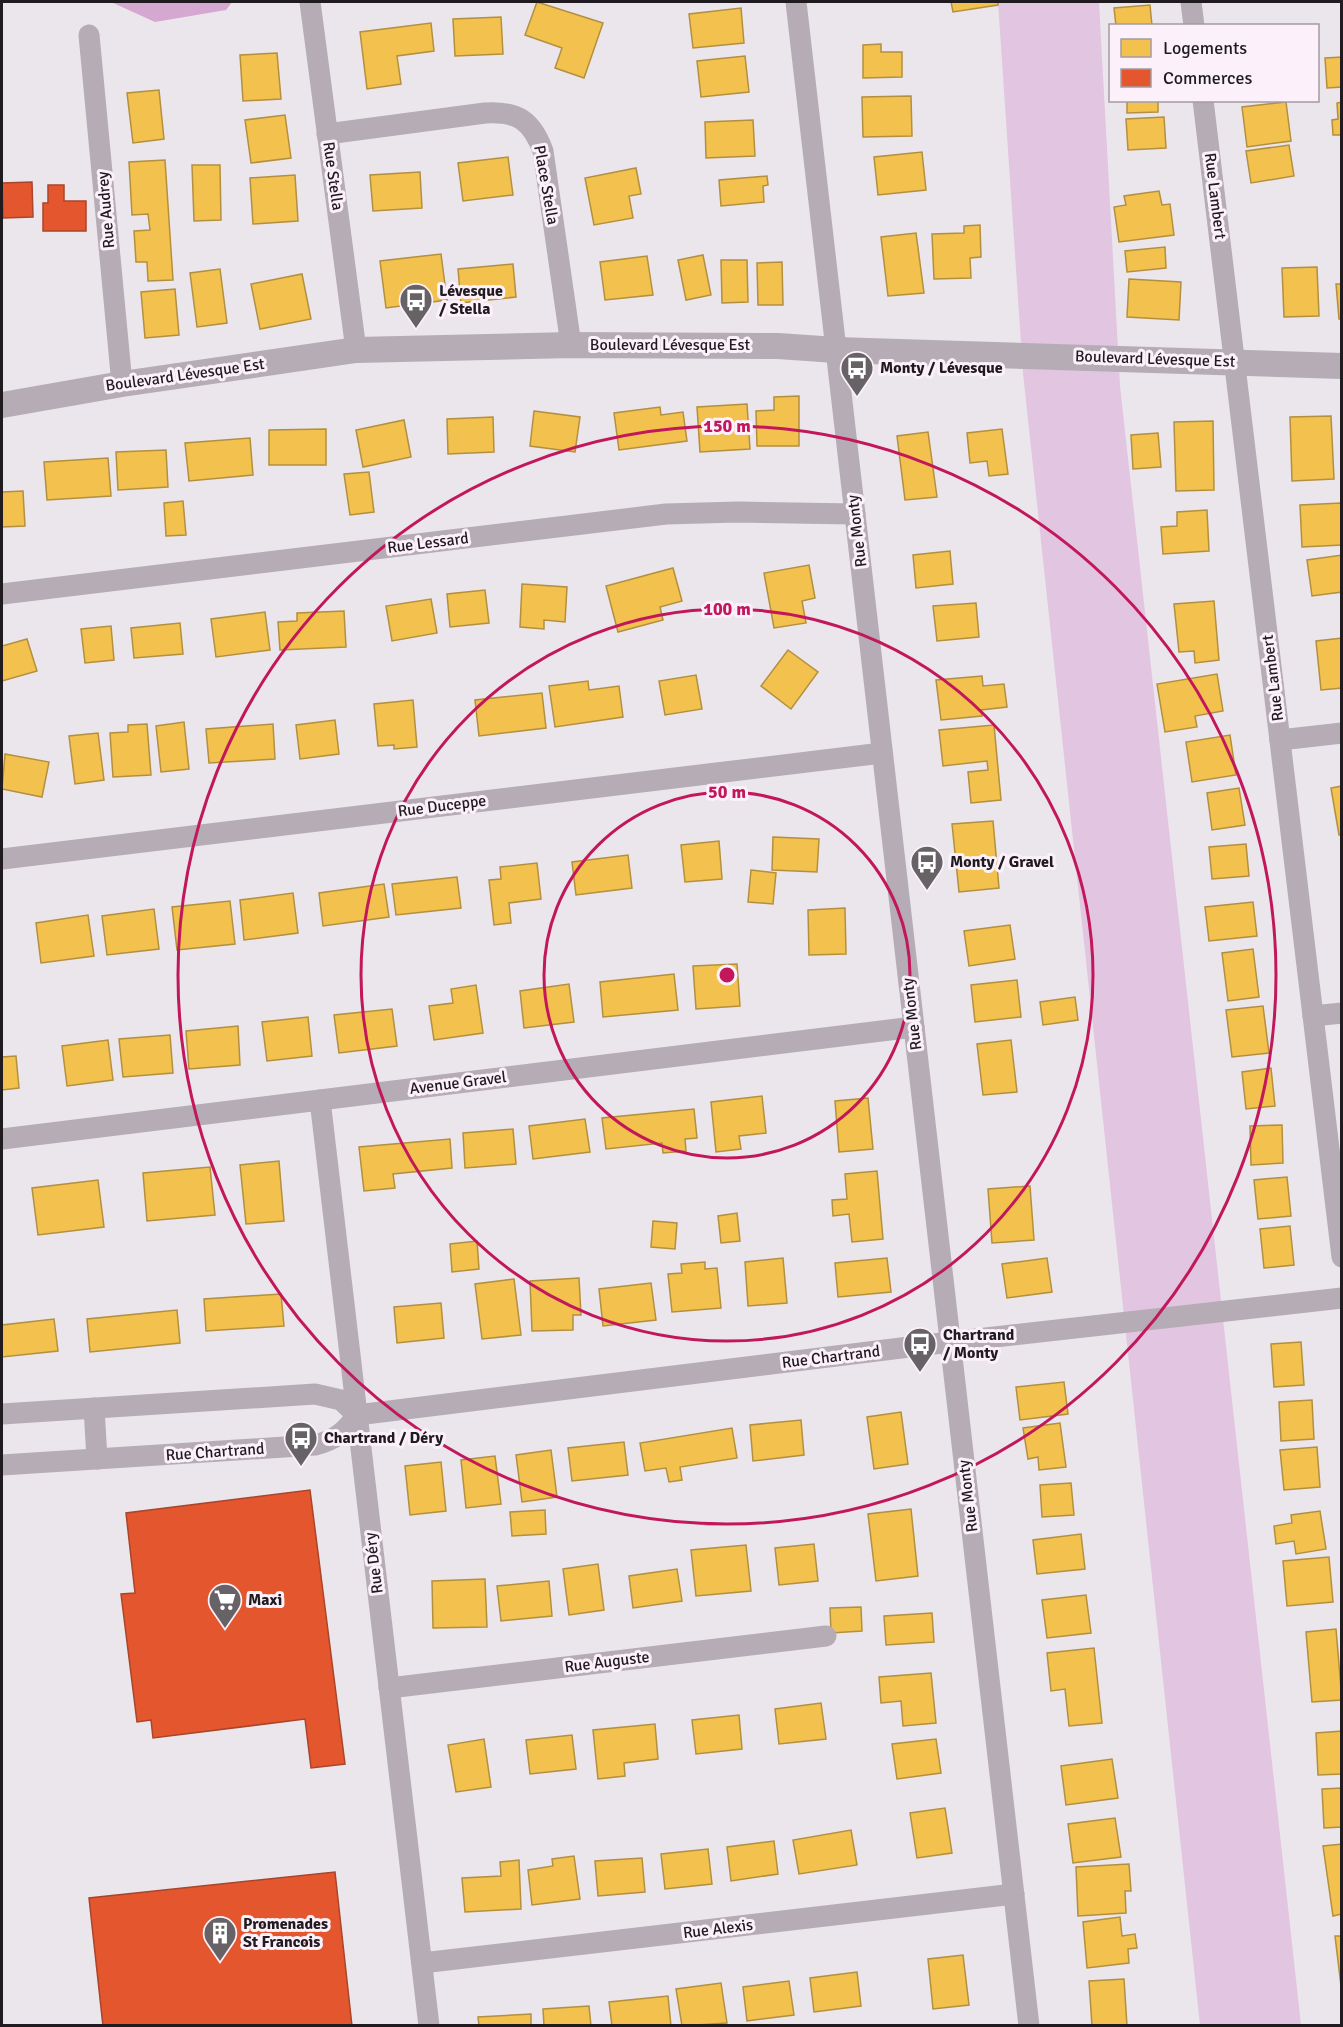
<svg xmlns="http://www.w3.org/2000/svg" width="1343" height="2027" font-family="Signika,sans-serif">
<style>
.green{fill:#e2c5e0}
.water{fill:#d5a8d1}
.homes{fill:#f2c14e;stroke:#b38f40;stroke-width:1.5}
.shops{fill:#e4572e;stroke:#a9452a;stroke-width:1.5}
.lines{fill:none;stroke-linecap:round;stroke-linejoin:round}
.minor{stroke:#b5acb5;stroke-width:21}
.tertiary{stroke:#b5acb5;stroke-width:26}
.ring{fill:none;stroke:#c2185b;stroke-width:3}
.labels{text-anchor:middle;dominant-baseline:central;stroke-width:6;stroke-linejoin:round;paint-order:stroke}
.street-label{font-size:16px;fill:#1f1b1f;stroke:#fcf1fa}
.poi-label{font-size:16px;font-weight:bold;fill:#1f1b1f;stroke:#fcf1fa;text-anchor:start}
.centre{fill:#c2185b;stroke:#fcf1fa;stroke-width:3}
.ring-label{font-size:18px;text-anchor:middle;font-weight:bold;fill:#c2185b;stroke:#fcf1fa;stroke-width:6;stroke-linejoin:round;paint-order:stroke}
</style>
<rect width="100%" height="100%" fill="#ebe6eb"/>
<path class="green" d="M998,2H1099L1120,386L1301,2025H1200L1023,373Z"/>
<path class="water" d="M111,2H110H232L226,10L155,22Z"/>
<g class="homes">
<path d="M537,2L603,23L584,78L555,68L562,48L525,35Z"/>
<path d="M951,2H998V5L953,12Z"/>
<path d="M1150,5L1152,26H1116L1114,8Z"/>
<path d="M741,8L744,43L693,48L689,14Z"/>
<path d="M501,17L503,54L455,56L453,19Z"/>
<path d="M431,23L434,51L397,56L401,84L367,89L360,32Z"/>
<path d="M881,44V52H902V77L863,78V45Z"/>
<path d="M277,53L281,99L243,101L240,55Z"/>
<path d="M745,56L749,92L701,97L697,61Z"/>
<path d="M1342,57V87L1327,88L1325,58Z"/>
<path d="M159,90L164,139L133,143L127,93Z"/>
<path d="M911,96L912,136L863,137L862,97Z"/>
<path d="M1127,100H1158V112L1127,113Z"/>
<path d="M1286,102L1291,141L1247,147L1242,107Z"/>
<path d="M1342,102V135H1333L1332,120L1338,119L1337,103Z"/>
<path d="M285,115L291,158L251,163L245,120Z"/>
<path d="M1164,117L1166,148L1128,150L1126,119Z"/>
<path d="M753,120L755,156L706,158L705,122Z"/>
<path d="M1289,145L1294,176L1251,183L1246,151Z"/>
<path d="M922,152L926,190L878,195L874,157Z"/>
<path d="M508,157L513,195L463,201L458,163Z"/>
<path d="M165,160L173,280L148,281L147,262H136L134,231L150,230L148,214L132,215L129,162Z"/>
<path d="M192,165H220L221,220L194,221Z"/>
<path d="M636,168L641,194L629,196L633,218L594,225L585,178Z"/>
<path d="M420,172L422,208L373,211L370,175Z"/>
<path d="M295,175L298,221L253,224L250,178Z"/>
<path d="M767,176L768,185L763,186L764,202L721,206L719,180Z"/>
<path d="M1159,191L1162,205L1170,204L1174,235L1119,242L1114,207L1126,205L1124,196Z"/>
<path d="M980,225L981,257L970,258L971,278L934,279L932,234L964,233V226Z"/>
<path d="M916,233L924,293L888,296L881,237Z"/>
<path d="M1165,247L1166,268L1127,272L1125,251Z"/>
<path d="M441,254L447,300L386,308L380,261Z"/>
<path d="M703,255L711,295L686,300L678,260Z"/>
<path d="M647,256L653,295L605,300L600,262Z"/>
<path d="M721,260H747L748,302L722,303Z"/>
<path d="M782,262L783,305H758L757,263Z"/>
<path d="M513,264L516,297L461,303L458,269Z"/>
<path d="M1317,267L1319,316L1284,317L1282,268Z"/>
<path d="M220,269L227,323L197,327L190,273Z"/>
<path d="M302,274L311,319L260,329L251,284Z"/>
<path d="M1129,279L1181,282L1179,320L1127,317Z"/>
<path d="M1336,284H1342V319H1339Z"/>
<path d="M175,289L179,335L145,338L141,292Z"/>
<path d="M799,396V446H757L756,411L774,410V397Z"/>
<path d="M747,404L750,449L700,452L697,407Z"/>
<path d="M660,407L661,415L683,412L687,441L619,450L614,413Z"/>
<path d="M534,411L580,417L575,452L530,446Z"/>
<path d="M1331,416L1334,479L1292,481L1290,417Z"/>
<path d="M493,417L494,452L448,454L447,419Z"/>
<path d="M404,420L411,457L363,467L356,430Z"/>
<path d="M1213,421L1214,490L1176,491L1174,422Z"/>
<path d="M326,429V465H269V430Z"/>
<path d="M1002,429L1008,474L989,476L987,461L970,463L967,433Z"/>
<path d="M928,432L937,497L905,500L897,436Z"/>
<path d="M1158,433L1161,467L1133,469L1131,435Z"/>
<path d="M250,438L253,475L189,481L185,443Z"/>
<path d="M166,450L168,487L118,490L116,452Z"/>
<path d="M108,458L111,496L47,500L44,462Z"/>
<path d="M369,472L374,512L350,515L344,474Z"/>
<path d="M23,491L25,526L2,527V492Z"/>
<path d="M183,501L186,535L166,536L164,503Z"/>
<path d="M1341,503L1342,545L1302,547L1300,505Z"/>
<path d="M1207,510L1209,551L1163,554L1161,527L1177,526V512Z"/>
<path d="M950,551L953,584L916,588L913,555Z"/>
<path d="M1342,555V592L1312,596L1307,560Z"/>
<path d="M809,565L815,598L802,601L806,623L774,628L764,573Z"/>
<path d="M673,568L682,601L660,607L663,620L618,632L606,586Z"/>
<path d="M522,584L567,587L565,622L544,620V629L520,627Z"/>
<path d="M485,590L489,623L450,627L447,594Z"/>
<path d="M431,599L437,633L392,641L386,606Z"/>
<path d="M1214,601L1219,660L1195,663L1194,651L1179,652L1174,604Z"/>
<path d="M976,603L979,637L937,641L933,606Z"/>
<path d="M344,611L346,647L280,650L278,622L297,621V613Z"/>
<path d="M265,612L270,650L216,657L211,619Z"/>
<path d="M180,623L183,654L134,658L131,628Z"/>
<path d="M111,626L114,660L85,663L81,629Z"/>
<path d="M1342,638V688L1321,690L1316,641Z"/>
<path d="M27,639L37,671L2,681V646Z"/>
<path d="M788,650L818,672L791,709L761,686Z"/>
<path d="M1217,674L1223,711L1195,716L1197,727L1165,732L1157,684Z"/>
<path d="M696,675L702,709L665,715L659,681Z"/>
<path d="M982,676L983,686L1004,684L1007,707L981,710L982,716L941,720L936,680Z"/>
<path d="M588,681L589,690L619,686L623,717L555,727L549,686Z"/>
<path d="M542,693L546,728L479,736L475,700Z"/>
<path d="M413,700L417,747L394,749V745L378,746L374,704Z"/>
<path d="M335,720L339,754L300,759L296,725Z"/>
<path d="M184,722L189,769L161,772L156,726Z"/>
<path d="M147,724L151,775L113,777L110,733L128,732V725Z"/>
<path d="M273,724L275,759L209,763L206,729Z"/>
<path d="M994,725L1001,800L971,803L968,772L988,770L987,761L943,766L939,730Z"/>
<path d="M98,733L104,780L75,784L69,736Z"/>
<path d="M1230,735L1236,775L1192,782L1186,742Z"/>
<path d="M5,754L49,762L42,797L2,789Z"/>
<path d="M1342,786V835H1339L1331,788Z"/>
<path d="M1239,788L1245,825L1212,830L1207,793Z"/>
<path d="M993,821L999,888L959,892L952,824Z"/>
<path d="M773,837L819,839L817,872L772,870Z"/>
<path d="M719,841L722,879L685,882L681,845Z"/>
<path d="M1246,844L1249,876L1212,879L1209,847Z"/>
<path d="M628,855L632,888L576,895L572,862Z"/>
<path d="M537,863L541,899L509,903L511,923L494,925L489,880L501,879L500,867Z"/>
<path d="M751,870L776,873L773,904L748,902Z"/>
<path d="M457,877L461,908L396,915L392,884Z"/>
<path d="M384,884L389,917L323,926L319,893Z"/>
<path d="M293,893L298,933L244,940L240,900Z"/>
<path d="M230,901L235,944L177,950L172,907Z"/>
<path d="M1253,902L1257,936L1209,941L1205,907Z"/>
<path d="M845,908L846,954L809,955L808,910Z"/>
<path d="M154,909L159,949L107,955L102,916Z"/>
<path d="M88,915L94,956L41,963L36,923Z"/>
<path d="M1010,925L1015,959L969,966L964,931Z"/>
<path d="M1253,949L1259,997L1228,1001L1222,953Z"/>
<path d="M737,964L740,1006L696,1009L693,966Z"/>
<path d="M674,974L678,1010L603,1017L600,982Z"/>
<path d="M1017,980L1021,1017L975,1022L971,985Z"/>
<path d="M569,984L574,1022L524,1028L520,991Z"/>
<path d="M476,985L483,1033L434,1040L429,1006L453,1003L451,989Z"/>
<path d="M1075,997L1078,1020L1043,1025L1040,1002Z"/>
<path d="M1263,1006L1269,1053L1232,1057L1226,1010Z"/>
<path d="M392,1009L397,1046L339,1053L334,1015Z"/>
<path d="M308,1017L312,1056L267,1061L262,1022Z"/>
<path d="M238,1026L240,1065L189,1069L186,1031Z"/>
<path d="M170,1035L173,1073L123,1077L119,1039Z"/>
<path d="M108,1040L113,1080L67,1086L62,1046Z"/>
<path d="M1011,1040L1017,1092L983,1095L977,1044Z"/>
<path d="M16,1056L19,1088L2,1090V1057Z"/>
<path d="M1271,1068L1275,1106L1246,1109L1242,1072Z"/>
<path d="M762,1096L766,1133L739,1136L741,1149L716,1152L711,1102Z"/>
<path d="M868,1098L873,1149L839,1152L835,1101Z"/>
<path d="M694,1109L697,1138L685,1139L686,1151L663,1153L662,1143L606,1149L602,1118Z"/>
<path d="M585,1119L590,1152L533,1159L529,1126Z"/>
<path d="M1282,1125L1283,1163L1251,1165L1250,1126Z"/>
<path d="M513,1129L516,1164L465,1168L463,1133Z"/>
<path d="M450,1139L452,1168L393,1174L395,1188L364,1191L359,1147Z"/>
<path d="M279,1161L284,1221L246,1224L240,1165Z"/>
<path d="M210,1167L215,1215L147,1221L143,1173Z"/>
<path d="M877,1171L883,1239L852,1242L849,1214L833,1216L832,1200L847,1199L845,1174Z"/>
<path d="M1287,1177L1291,1216L1258,1219L1254,1180Z"/>
<path d="M98,1180L104,1227L38,1235L32,1188Z"/>
<path d="M1030,1186L1034,1240L992,1243L988,1189Z"/>
<path d="M737,1213L740,1241L721,1243L718,1216Z"/>
<path d="M653,1221L677,1223L675,1249L651,1247Z"/>
<path d="M1290,1226L1294,1265L1264,1268L1260,1229Z"/>
<path d="M477,1241L479,1269L452,1272L450,1244Z"/>
<path d="M783,1258L787,1303L748,1306L745,1262Z"/>
<path d="M887,1258L891,1292L838,1297L835,1263Z"/>
<path d="M1047,1258L1052,1292L1007,1298L1002,1264Z"/>
<path d="M705,1262V1269L717,1268L721,1308L672,1312L668,1274L682,1273L681,1264Z"/>
<path d="M579,1278L581,1315H573V1330L532,1331L530,1281Z"/>
<path d="M514,1279L521,1335L482,1339L475,1284Z"/>
<path d="M651,1283L656,1320L603,1326L599,1289Z"/>
<path d="M281,1294L284,1326L206,1331L204,1299Z"/>
<path d="M441,1303L444,1338L397,1343L394,1307Z"/>
<path d="M177,1310L180,1343L90,1352L87,1319Z"/>
<path d="M54,1319L58,1351L2,1357V1325Z"/>
<path d="M1301,1342L1304,1385L1274,1387L1271,1344Z"/>
<path d="M1064,1382L1068,1414L1020,1420L1016,1387Z"/>
<path d="M1312,1400L1314,1439L1281,1441L1279,1402Z"/>
<path d="M901,1412L908,1464L874,1469L867,1417Z"/>
<path d="M801,1420L804,1455L753,1461L750,1425Z"/>
<path d="M1060,1423L1066,1467L1039,1470L1038,1457L1028,1459L1023,1428Z"/>
<path d="M732,1428L737,1458L680,1467L682,1480L669,1482L666,1468L645,1471L640,1443Z"/>
<path d="M624,1442L628,1475L572,1481L568,1448Z"/>
<path d="M1317,1447L1320,1487L1284,1490L1280,1450Z"/>
<path d="M551,1450L557,1497L522,1502L516,1455Z"/>
<path d="M495,1456L501,1504L466,1508L461,1460Z"/>
<path d="M441,1462L446,1511L410,1515L405,1466Z"/>
<path d="M1071,1483L1074,1515L1042,1517L1040,1485Z"/>
<path d="M911,1509L918,1576L876,1581L868,1514Z"/>
<path d="M545,1510L546,1534L512,1536L510,1512Z"/>
<path d="M1320,1511L1326,1549L1296,1554L1294,1541L1276,1544L1274,1526L1292,1523L1291,1515Z"/>
<path d="M1081,1534L1085,1569L1037,1574L1033,1540Z"/>
<path d="M814,1544L818,1581L779,1585L775,1548Z"/>
<path d="M746,1545L751,1591L696,1596L691,1550Z"/>
<path d="M1329,1557L1333,1602L1287,1606L1283,1561Z"/>
<path d="M598,1564L604,1610L569,1615L563,1569Z"/>
<path d="M677,1569L682,1601L633,1608L629,1576Z"/>
<path d="M485,1579L487,1627L433,1628L432,1581Z"/>
<path d="M549,1581L552,1616L501,1621L497,1586Z"/>
<path d="M1086,1595L1091,1633L1047,1638L1042,1600Z"/>
<path d="M861,1607L862,1631L831,1633L830,1608Z"/>
<path d="M932,1613L934,1642L886,1645L884,1616Z"/>
<path d="M1336,1629L1342,1700L1312,1702L1306,1632Z"/>
<path d="M1094,1648L1102,1723L1069,1726L1065,1689L1051,1691L1047,1653Z"/>
<path d="M931,1673L936,1723L903,1726L901,1701L881,1703L879,1677Z"/>
<path d="M821,1703L826,1739L779,1744L775,1709Z"/>
<path d="M739,1715L742,1749L696,1754L692,1720Z"/>
<path d="M655,1724L658,1759L624,1763L625,1776L598,1779L593,1730Z"/>
<path d="M1342,1731V1774L1318,1775L1316,1733Z"/>
<path d="M572,1735L576,1769L530,1774L526,1740Z"/>
<path d="M484,1739L491,1787L456,1792L448,1745Z"/>
<path d="M936,1739L941,1773L897,1779L892,1744Z"/>
<path d="M1112,1759L1118,1798L1066,1805L1061,1766Z"/>
<path d="M1342,1788V1827L1324,1828L1322,1789Z"/>
<path d="M945,1808L952,1853L917,1858L910,1813Z"/>
<path d="M1115,1818L1121,1857L1073,1863L1068,1824Z"/>
<path d="M851,1830L857,1865L799,1874L793,1840Z"/>
<path d="M774,1841L778,1874L731,1881L727,1847Z"/>
<path d="M1342,1844V1914L1333,1916L1323,1846Z"/>
<path d="M708,1849L712,1884L665,1889L661,1854Z"/>
<path d="M574,1856L580,1899L532,1905L528,1870L553,1866L552,1859Z"/>
<path d="M642,1858L645,1892L598,1896L595,1861Z"/>
<path d="M519,1860L521,1909L465,1912L462,1878L501,1876L500,1862Z"/>
<path d="M1129,1864L1131,1891H1125L1126,1913L1078,1916L1076,1867Z"/>
<path d="M1120,1917L1122,1936L1135,1934L1137,1948L1128,1949L1129,1963L1087,1968L1083,1922Z"/>
<path d="M1335,1936H1342V1986H1341Z"/>
<path d="M963,1955L969,2005L933,2009L928,1959Z"/>
<path d="M857,1972L861,2006L814,2012L810,1978Z"/>
<path d="M1124,1979L1127,2026H1092L1089,1981Z"/>
<path d="M789,1981L794,2015L747,2021L743,1987Z"/>
<path d="M721,1983L727,2023L682,2026L676,1989Z"/>
<path d="M668,1996L671,2026H612L609,2002Z"/>
<path d="M589,2006L591,2026H544L543,2009Z"/>
<path d="M531,2014V2026H479L478,2017Z"/>
</g>
<g class="shops">
<path d="M32,182L33,217L3,218L2,183Z"/>
<path d="M48,185H64V201H86V231H43V203H48Z"/>
<path d="M310,1490L345,1764L311,1768L305,1719L153,1738L151,1720L137,1722L121,1594L135,1593L126,1513Z"/>
<path d="M335,1872L352,2026H103L89,1898Z"/>
</g>
<g class="lines">
<g class="minor">
<path d="M310,2L356,350"/>
<path d="M796,2L1029,2026"/>
<path d="M1191,2L1194,26"/>
<path d="M89,35L122,384"/>
<path d="M1203,100L1342,1257"/>
<path d="M327,134L485,113C518,111 532,121 543,151L571,345"/>
<path d="M2,594L666,514L738,512L855,514"/>
<path d="M1280,740L1342,733"/>
<path d="M2,859L882,753"/>
<path d="M1313,1016L1342,1013"/>
<path d="M320,1100L429,2026"/>
<path d="M2,1139L914,1027"/>
<path d="M94,1408L97,1459"/>
<path d="M2,1414L315,1394L341,1400L357,1415"/>
<path d="M2,1465L315,1445C335,1440 345,1432 357,1415L950,1342L1342,1298"/>
<path d="M389,1688L826,1636"/>
<path d="M422,1963L1014,1894"/>
</g>
<path class="tertiary" d="M2,405L122,384L356,350L571,345L778,346L836,350L1342,366"/>
</g>
<g class="ring">
<circle cx="727" cy="975" r="183"/>
<circle cx="727" cy="975" r="366"/>
<circle cx="727" cy="975" r="549"/>
</g>
<defs>
<symbol id="bus-pin" viewBox="-11 -11 22 30"><path d="M0 17L-7.5 6A9.5 9.5 0 1 1 7.5 6Z" fill="#666266" stroke="#fcf1fa"/><path d="M-5-6H5V4H4V6H2V4H-2V6H-4V4H-5ZM-3.5-4V0h7V-4ZM-3.5 1.2v1.5H-2V1.2ZM2 1.2v1.5H3.5V1.2Z" fill="#fff"/></symbol>
<symbol id="supermarket-pin" viewBox="-11 -11 22 30"><path d="M0 17L-7.5 6A9.5 9.5 0 1 1 7.5 6Z" fill="#666266" stroke="#fcf1fa"/><path d="M-6-5.5h2.5l.6 2H6L4.5 2H-2.5L-4.4-4H-6ZM-1.5 3.2a1.3 1.3 0 1 0 .1 0ZM3 3.2a1.3 1.3 0 1 0 .1 0Z" fill="#fff"/></symbol>
<symbol id="building-pin" viewBox="-11 -11 22 30"><path d="M0 17L-7.5 6A9.5 9.5 0 1 1 7.5 6Z" fill="#666266" stroke="#fcf1fa"/><path d="M-4-6H4V6H1V3H-1V6H-4ZM-2.5-4.3h1.7v1.8h-1.7ZM.8-4.3h1.7v1.8H.8ZM-2.5-1h1.7V.8h-1.7ZM.8-1h1.7V.8H.8Z" fill="#fff"/></symbol>
</defs>
<g fill-rule="evenodd">
<use href="#bus-pin" x="397" y="281" width="38" height="52"/>
<use href="#bus-pin" x="838" y="349" width="38" height="52"/>
<use href="#bus-pin" x="908" y="843" width="38" height="52"/>
<use href="#bus-pin" x="901" y="1325" width="38" height="52"/>
<use href="#bus-pin" x="282" y="1419" width="38" height="52"/>
<use href="#supermarket-pin" x="206" y="1581" width="38" height="52"/>
<use href="#building-pin" x="201" y="1914" width="38" height="52"/>
</g>
<g class="labels">
<g class="street-label">
<text transform="translate(333 176) rotate(82)">Rue Stella</text>
<text transform="translate(546 185) rotate(80)">Place Stella</text>
<text transform="translate(1215 196) rotate(83)">Rue Lambert</text>
<text transform="translate(106 210) rotate(-95)">Rue Audrey</text>
<text x="670" y="345">Boulevard Lévesque Est</text>
<text transform="translate(1155 359) rotate(2)">Boulevard Lévesque Est</text>
<text transform="translate(185 375) rotate(-8)">Boulevard Lévesque Est</text>
<text transform="translate(857 531) rotate(-97)">Rue Monty</text>
<text transform="translate(428 543) rotate(-7)">Rue Lessard</text>
<text transform="translate(1273 678) rotate(-97)">Rue Lambert</text>
<text transform="translate(442 806) rotate(-7)">Rue Duceppe</text>
<text transform="translate(912 1014) rotate(-97)">Rue Monty</text>
<text transform="translate(458 1083) rotate(-7)">Avenue Gravel</text>
<text transform="translate(831 1357) rotate(-7)">Rue Chartrand</text>
<text transform="translate(215 1452) rotate(-4)">Rue Chartrand</text>
<text transform="translate(968 1496) rotate(-97)">Rue Monty</text>
<text transform="translate(374 1563) rotate(-97)">Rue Déry</text>
<text transform="translate(607 1662) rotate(-7)">Rue Auguste</text>
<text transform="translate(718 1929) rotate(-7)">Rue Alexis</text>
</g>
<g class="poi-label">
<text x="439" y="291">Lévesque<tspan x="439" dy="18">/ Stella</tspan></text>
<text x="880" y="368">Monty / Lévesque</text>
<text x="950" y="862">Monty / Gravel</text>
<text x="943" y="1335">Chartrand<tspan x="943" dy="18">/ Monty</tspan></text>
<text x="324" y="1438">Chartrand / Déry</text>
<text x="248" y="1600">Maxi</text>
<text x="243" y="1924">Promenades<tspan x="243" dy="18">St Francois</tspan></text>
</g>
</g>
<circle cx="727" cy="975" r="9" class="centre"/>
<g class="ring-label">
<text x="727" y="432">150 m</text>
<text x="727" y="615">100 m</text>
<text x="727" y="798">50 m</text>
</g>
<rect width="1343" height="2027" fill="none" stroke="#1f1b1f" stroke-width="6"/>
<rect x="1109" y="24" width="210" height="78" fill="#fcf1fa" stroke="#a49ba2" stroke-width="1.5"/>
<rect x="1121" y="39" width="30" height="18" fill="#f2c14e" stroke="#a49ba2" stroke-width="1.5"/>
<text x="1163" y="54" font-size="18" fill="#1f1b1f">Logements</text>
<rect x="1121" y="69" width="30" height="18" fill="#e4572e" stroke="#a49ba2" stroke-width="1.5"/>
<text x="1163" y="84" font-size="18" fill="#1f1b1f">Commerces</text>
</svg>
